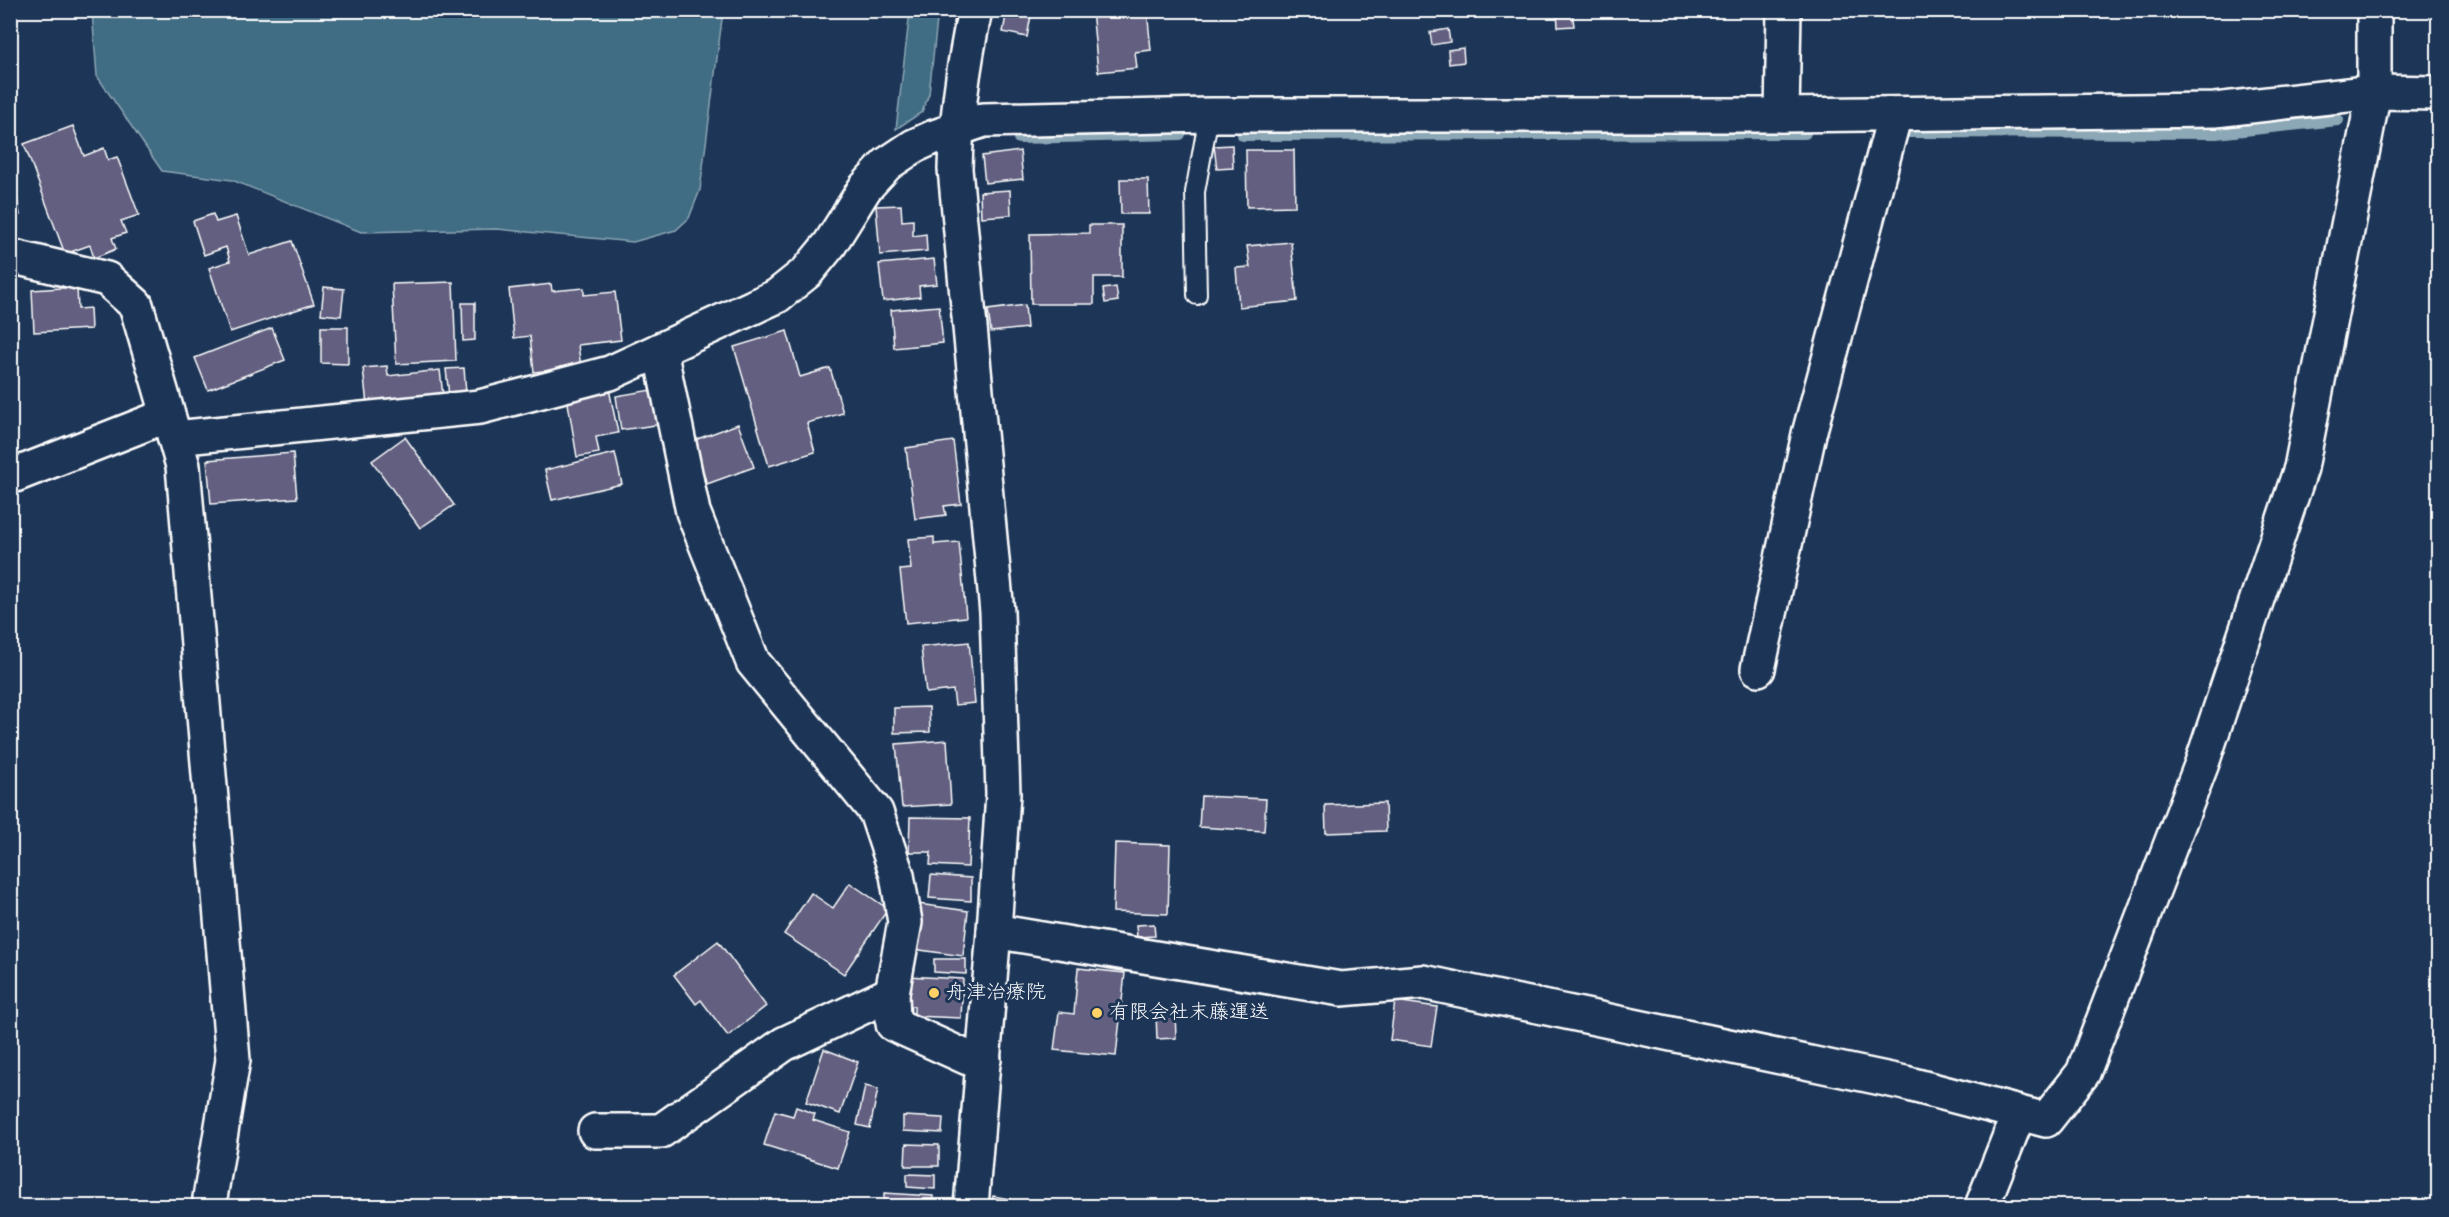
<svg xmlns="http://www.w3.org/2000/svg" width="2449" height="1217" font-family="Kalam,'Klee One',sans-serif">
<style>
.water{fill:#406c84;stroke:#8ca7b5;stroke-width:1.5}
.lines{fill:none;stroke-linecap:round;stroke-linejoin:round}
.stream{stroke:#8ca7b5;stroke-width:12}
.building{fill:#625f80;stroke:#fff;stroke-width:1.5}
.service-casing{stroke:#fff;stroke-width:22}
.minor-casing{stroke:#fff;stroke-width:38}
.tertiary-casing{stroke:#fff;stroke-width:38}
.service{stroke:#1d3557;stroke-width:18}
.minor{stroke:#1d3557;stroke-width:33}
.tertiary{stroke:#1d3557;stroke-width:33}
.poi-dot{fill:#ffd166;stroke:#1d3557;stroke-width:2}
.labels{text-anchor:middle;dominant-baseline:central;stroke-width:6;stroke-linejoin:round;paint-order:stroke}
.poi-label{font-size:20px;fill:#fff;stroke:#1d3557;text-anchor:start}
</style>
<rect width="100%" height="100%" fill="#1d3557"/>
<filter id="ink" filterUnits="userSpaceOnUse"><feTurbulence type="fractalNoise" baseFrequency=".0167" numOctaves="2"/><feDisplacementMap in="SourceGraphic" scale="12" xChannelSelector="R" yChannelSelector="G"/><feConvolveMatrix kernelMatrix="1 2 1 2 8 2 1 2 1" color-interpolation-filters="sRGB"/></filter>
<g filter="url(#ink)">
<g class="water">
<path d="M92,11H723L700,190L689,218L676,230L633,242L497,229L361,232L232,180L162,171L97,76Z"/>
<path d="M910,11H938L929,94L922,112L896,129Z"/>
</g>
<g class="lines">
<g class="stream">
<path d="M1906,132L2216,133L2338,120"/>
<path d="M1243,135L1805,133"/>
<path d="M1019,138L1180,134"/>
</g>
</g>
<g class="building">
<path d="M1007,10H1032L1027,37L1003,32Z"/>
<path d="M1092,10H1147L1151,50L1135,52L1137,68L1098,72Z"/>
<path d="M1557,10H1572L1574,26L1558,27Z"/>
<path d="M1448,29L1450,42L1432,45L1430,32Z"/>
<path d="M1463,48L1464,62L1449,64L1448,50Z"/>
<path d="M73,126L84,156L104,148L108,160L117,157L139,215L121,221L126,233L112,238L116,249L94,258L90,245L65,254L24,144Z"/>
<path d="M1232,145L1233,168L1217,169L1214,146Z"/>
<path d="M1246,150H1294L1295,206L1247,207Z"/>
<path d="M1020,151L1023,179L985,183L982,156Z"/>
<path d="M1120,179H1148L1149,214H1121Z"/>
<path d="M15,186L20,215L10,217V187Z"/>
<path d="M1010,190L1011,215L981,217L980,192Z"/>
<path d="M901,205L902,221L913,220V236L926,234L927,251L880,255L876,206Z"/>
<path d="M213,214L216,222L236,216L249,255L292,241L314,304L230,332L209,268L230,261L226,247L204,255L193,221Z"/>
<path d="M1089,225H1122V277H1094V304H1031L1030,234L1089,233Z"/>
<path d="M1291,242L1297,301L1239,307L1236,268L1250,267L1247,246Z"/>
<path d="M934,259L937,284L919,286L920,297L883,301L879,264Z"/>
<path d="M453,282L456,361L396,364L392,284Z"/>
<path d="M551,284L552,291L584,288V295L615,292L621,340L578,345L581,367L534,372L530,336L514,338L509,289Z"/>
<path d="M77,287L78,309L90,308L91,329L34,332L32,290Z"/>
<path d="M324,287L344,289L341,316L321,314Z"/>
<path d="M1116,287L1118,301L1105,303L1103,289Z"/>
<path d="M462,303H475V340L463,341Z"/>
<path d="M1025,305L1027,328L991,332L988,310Z"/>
<path d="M939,306L943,343L894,348L891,310Z"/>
<path d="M321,327H348V364L321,363Z"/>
<path d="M272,328L285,360L208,390L195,358Z"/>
<path d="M787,331L800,377L830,368L843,413L807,423L815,452L769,466L734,347Z"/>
<path d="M387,366L388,376L440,370L443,396L367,405L363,368Z"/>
<path d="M464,368L466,393L449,396L446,369Z"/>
<path d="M608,384L618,433L596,437L599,453L577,457L566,391Z"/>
<path d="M657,389L662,424L621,430L616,396Z"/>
<path d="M738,424L754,467L707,484L692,441Z"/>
<path d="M405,437L454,505L420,528L372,461Z"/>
<path d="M953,441L961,504L944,506L946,515L915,519L906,448Z"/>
<path d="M293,453L297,498L211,504L207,460Z"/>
<path d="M615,453L622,484L552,500L545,470Z"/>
<path d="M934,537V544L959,542L966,617L906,623L900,570L911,569L908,539Z"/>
<path d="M969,642L975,703L955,705L953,690L926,693L921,647Z"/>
<path d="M929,707L930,732L894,733V708Z"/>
<path d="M947,740L951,804L902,807L896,744Z"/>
<path d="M1201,796L1266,799L1264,831L1199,827Z"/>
<path d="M1385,803L1386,831L1326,833L1325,805Z"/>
<path d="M910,817L970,818L968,867L930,865L931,852H909Z"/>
<path d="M1115,843L1170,845L1168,914L1113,912Z"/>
<path d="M931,875L971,878V901L929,898Z"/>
<path d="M850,883L888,909L844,974L784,934L811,893L833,908Z"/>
<path d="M918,904L968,911L963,956L913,949Z"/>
<path d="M1154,924L1155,936L1137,937L1136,925Z"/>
<path d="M718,941L766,1006L728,1036L701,1000L696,1004L674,975Z"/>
<path d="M934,959H966V974L934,972Z"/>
<path d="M1078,968L1125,973L1116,1056L1054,1050L1059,1012L1074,1014Z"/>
<path d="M905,976L963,979L961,1018L914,1016V1006H904Z"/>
<path d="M1395,1001L1437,1007L1431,1046L1390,1040Z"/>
<path d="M1175,1012L1176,1038L1157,1039L1156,1013Z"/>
<path d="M824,1049L858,1062L840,1114L806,1102Z"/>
<path d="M865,1086L878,1089L870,1128L857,1125Z"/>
<path d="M796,1107L815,1114L813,1120L850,1132L838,1168L764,1145L775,1111L793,1116Z"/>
<path d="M903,1116L943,1118L942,1133L903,1131Z"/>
<path d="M906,1144L939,1145V1166H905Z"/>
<path d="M907,1174L935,1175V1189L907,1187Z"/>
<path d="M884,1193L933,1196V1202H943V1206H884Z"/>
<path d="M993,1196L1010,1199L1008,1206H991Z"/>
<path d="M1262,1203L1288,1204V1206H1262Z"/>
</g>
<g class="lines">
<defs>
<path id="service" d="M1197,295L1195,192L1209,115"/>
<g id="minor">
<path d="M1782,115L1784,10"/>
<path d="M10,256L107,279L136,305L183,466L233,1060L210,1198L211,1206"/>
<path d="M660,350L693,512L753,662L876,812L897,875L905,922L892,993L893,1024L968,1058L984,1060"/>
<path d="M175,438L480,407L610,373L777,296L807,272L830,244L865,188L887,164L914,146L934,137L984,120L1209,115H1782L2215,110L2374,92L2438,93"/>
<path d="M10,477L168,415"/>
<path d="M1758,669L1809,434L1895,114"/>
<path d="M994,931L1341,989L1423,982L1905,1083L2046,1120L2083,1073L2202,763L2301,468L2374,92V10"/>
<path d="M595,1131H661L784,1044L892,993"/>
<path d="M1982,1206L2019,1113"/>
</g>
<path id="tertiary" d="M971,1206L994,931L1003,794L997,612L955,169C956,115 964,63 975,10"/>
</defs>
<use href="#service" class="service-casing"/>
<use href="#minor" class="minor-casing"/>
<use href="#tertiary" class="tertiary-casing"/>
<use href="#service" class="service"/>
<use href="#minor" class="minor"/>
<use href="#tertiary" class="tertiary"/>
</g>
</g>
<g class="poi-dot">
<circle cx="934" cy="993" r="6"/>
<circle cx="1097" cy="1013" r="6"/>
</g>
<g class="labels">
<g class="poi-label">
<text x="946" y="993">舟津治療院</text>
<text x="1109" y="1013">有限会社末藤運送</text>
</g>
</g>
<rect width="2449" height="1217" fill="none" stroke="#1d3557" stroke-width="36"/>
<rect x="18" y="18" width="2413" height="1181" fill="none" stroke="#fff" stroke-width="2" filter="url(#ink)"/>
</svg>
